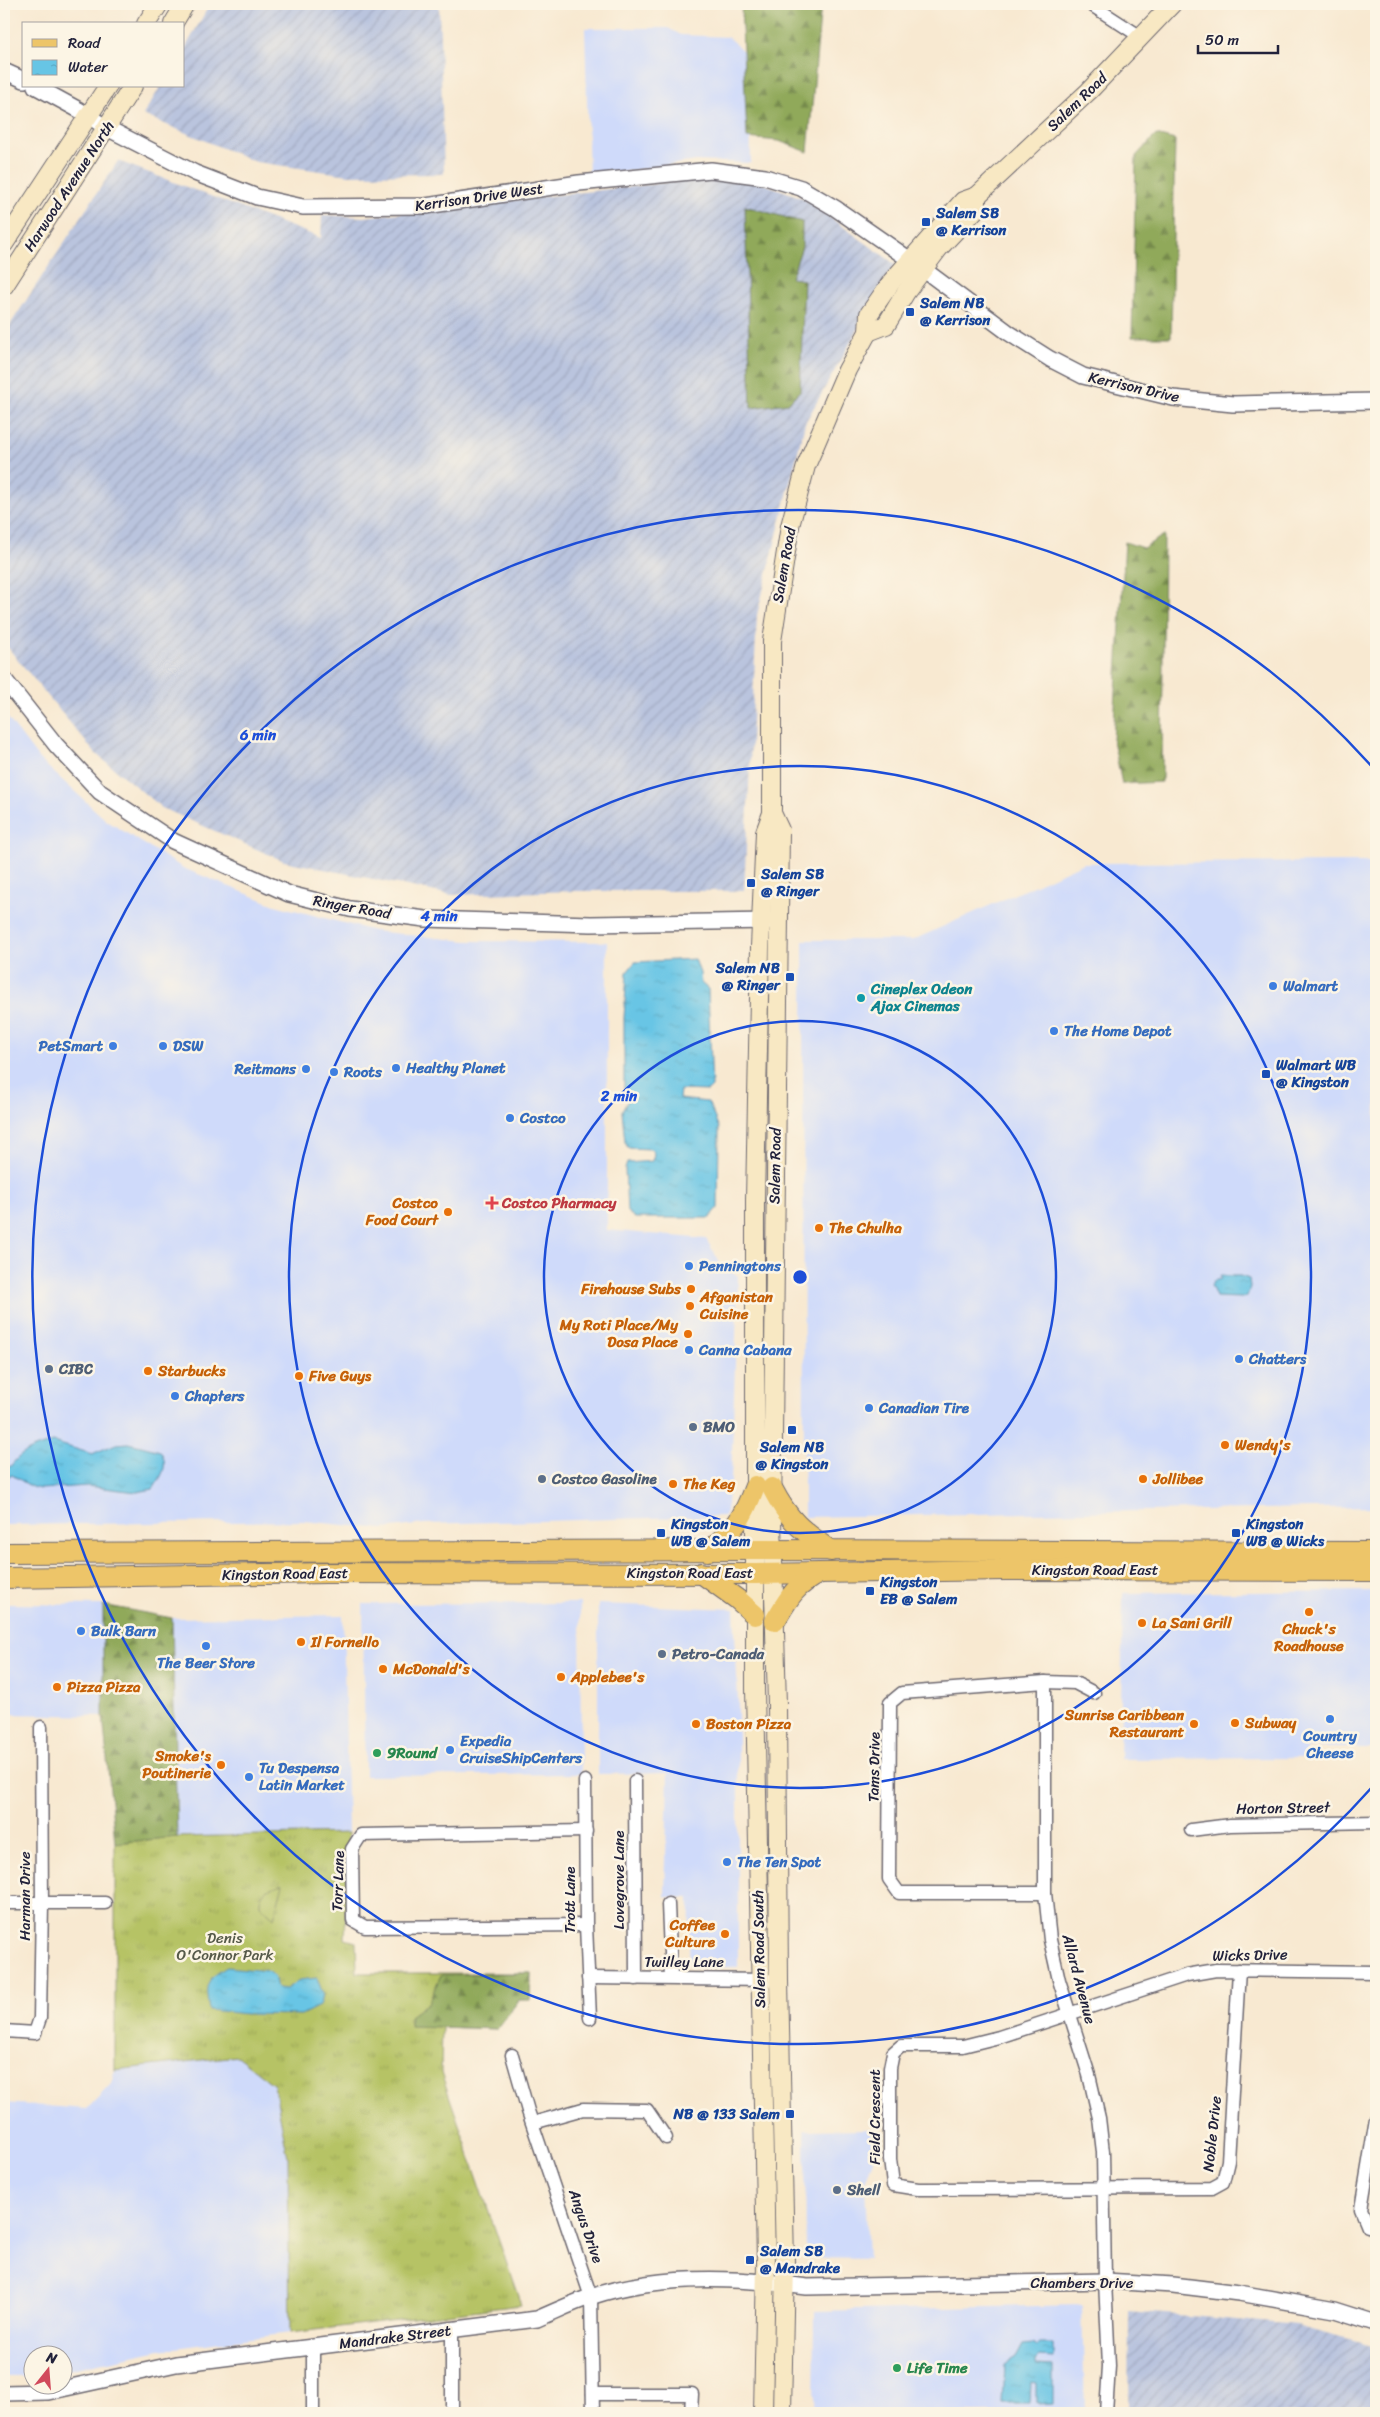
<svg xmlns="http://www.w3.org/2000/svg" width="1380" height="2417" font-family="Sriracha,sans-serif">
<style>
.built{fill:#cfdafa}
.industrial{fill:url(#industrial-furrows)}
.grass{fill:url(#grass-tufts);stroke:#6c7250}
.forest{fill:url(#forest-firs);stroke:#59664a}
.pitch{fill:#b6c365;stroke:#6c7250}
.water{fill:url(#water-ripples);stroke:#447490}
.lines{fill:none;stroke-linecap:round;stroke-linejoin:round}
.minor-casing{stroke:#6d6870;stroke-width:15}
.tertiary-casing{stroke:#6d6870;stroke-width:18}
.secondary-casing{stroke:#6d6870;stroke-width:20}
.primary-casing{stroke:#6d6870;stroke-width:22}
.minor{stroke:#fff;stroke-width:12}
.tertiary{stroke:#fff;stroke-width:15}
.secondary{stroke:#f8e8c3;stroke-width:18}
.primary{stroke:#edc569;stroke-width:20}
.ring{fill:none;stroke:#1d4ed8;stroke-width:2.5}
.transit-dot{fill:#1a4fb4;stroke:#fcf5e5;stroke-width:2}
.shop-dot{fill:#3f7fe0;stroke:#fcf5e5;stroke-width:2}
.culture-dot{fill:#0f9aa8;stroke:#fcf5e5;stroke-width:2}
.health-dot{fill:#e0444e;stroke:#fcf5e5;stroke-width:2}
.food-dot{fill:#e8710a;stroke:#fcf5e5;stroke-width:2}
.service-dot{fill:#5c6f8a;stroke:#fcf5e5;stroke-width:2}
.leisure-dot{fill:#2e9e5b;stroke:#fcf5e5;stroke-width:2}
.labels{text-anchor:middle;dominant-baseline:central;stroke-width:5;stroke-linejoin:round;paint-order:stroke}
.street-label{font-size:15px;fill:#22223b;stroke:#fcf5e5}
.transit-label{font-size:15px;font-weight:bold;fill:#164399;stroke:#fcf5e5;text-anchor:start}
.shop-label{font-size:15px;font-weight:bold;fill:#366cbe;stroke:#fcf5e5;text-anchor:start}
.culture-label{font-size:15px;font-weight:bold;fill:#0d838f;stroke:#fcf5e5;text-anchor:start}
.food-label{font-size:15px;font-weight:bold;fill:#c56008;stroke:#fcf5e5;text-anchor:start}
.health-label{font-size:15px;font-weight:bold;fill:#be3a42;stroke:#fcf5e5;text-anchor:start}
.service-label{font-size:15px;font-weight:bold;fill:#4e5e75;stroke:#fcf5e5;text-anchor:start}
.leisure-label{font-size:15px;font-weight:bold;fill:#27864d;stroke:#fcf5e5;text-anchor:start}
.park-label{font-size:15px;fill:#565a4a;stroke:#fcf5e5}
.centre{fill:#1d4ed8;stroke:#fcf5e5;stroke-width:2.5}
.ring-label{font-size:15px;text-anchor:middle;font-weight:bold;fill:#1d4ed8;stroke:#fcf5e5;stroke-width:5;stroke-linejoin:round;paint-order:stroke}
</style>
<defs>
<pattern id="industrial-furrows" width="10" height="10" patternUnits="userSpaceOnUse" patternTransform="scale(1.25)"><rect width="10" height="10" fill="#bac4de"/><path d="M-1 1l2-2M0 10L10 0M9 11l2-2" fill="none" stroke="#a0a8bf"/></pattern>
<pattern id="grass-tufts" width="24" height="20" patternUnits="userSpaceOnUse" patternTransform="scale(1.25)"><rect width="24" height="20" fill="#b6c365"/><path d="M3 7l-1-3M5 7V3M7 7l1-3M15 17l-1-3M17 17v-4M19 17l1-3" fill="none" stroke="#9ca759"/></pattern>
<pattern id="forest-firs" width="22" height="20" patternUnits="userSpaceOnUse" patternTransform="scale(1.25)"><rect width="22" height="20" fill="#90a95a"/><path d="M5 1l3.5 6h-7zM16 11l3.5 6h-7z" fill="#75894c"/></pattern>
<pattern id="water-ripples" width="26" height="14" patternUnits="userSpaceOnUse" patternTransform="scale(1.25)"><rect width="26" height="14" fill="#67c5e5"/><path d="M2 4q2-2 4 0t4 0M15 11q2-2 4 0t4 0" fill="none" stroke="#59a9c5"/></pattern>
</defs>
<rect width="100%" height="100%" fill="#fcf5e5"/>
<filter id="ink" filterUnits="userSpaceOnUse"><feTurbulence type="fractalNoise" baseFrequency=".02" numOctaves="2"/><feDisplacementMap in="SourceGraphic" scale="10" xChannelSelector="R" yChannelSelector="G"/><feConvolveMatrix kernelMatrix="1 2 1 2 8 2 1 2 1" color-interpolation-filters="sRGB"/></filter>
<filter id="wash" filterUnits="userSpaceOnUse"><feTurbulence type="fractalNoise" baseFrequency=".0096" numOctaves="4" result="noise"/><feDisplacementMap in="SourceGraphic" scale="20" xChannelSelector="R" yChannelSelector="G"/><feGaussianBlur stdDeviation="1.12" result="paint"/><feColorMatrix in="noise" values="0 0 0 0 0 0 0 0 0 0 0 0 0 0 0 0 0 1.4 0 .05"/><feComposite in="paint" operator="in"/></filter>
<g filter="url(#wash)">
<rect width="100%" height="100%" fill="#f8e9d1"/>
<g class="built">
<path d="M585,28H668L681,35L728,37L749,57L751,163L696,161L589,177Z"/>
<path d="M4,713L39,759L107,821L183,868L275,905L374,931L466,941L607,942V1230L706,1239L720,1263L738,1276L731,1482L725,1516L424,1524L383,1529L304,1521L4,1525Z"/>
<path d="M1376,862V1507L804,1517L803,940H913L1084,863Z"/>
<path d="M1376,1591V1748H1306V1758L1120,1759L1123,1593Z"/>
<path d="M580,1603L581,1774L365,1776L363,1604Z"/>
<path d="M4,1604L103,1605V1716L4,1714Z"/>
<path d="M598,1604L734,1609L738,1700V1967H689L690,1898L665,1897L668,1773L598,1774Z"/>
<path d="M343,1615L348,1833L177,1837L172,1618Z"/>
<path d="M237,2056L274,2085L288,2158L290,2333L160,2350L63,2371L62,2354H32V2377H4V2103L87,2109L111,2084L115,2070Z"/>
<path d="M872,2129L873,2161L865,2181L868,2258L806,2257L805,2130Z"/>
<path d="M1082,2305L1085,2413H814L815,2311Z"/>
</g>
<g class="industrial">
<path d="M210,4H439L444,174L349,175L256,162L143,115L161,86H184V50Z"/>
<path d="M118,161L321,238L322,215L364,217L716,177L762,183L803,198L895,264L805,423L757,615L744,891H576L451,895L284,861L162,808L95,753L4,643V334Z"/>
<path d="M1129,2311L1297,2325L1376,2346V2413H1128Z"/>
</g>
<path class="grass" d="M348,1833L345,1939L356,1942L357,1973H531L530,2000H519L497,2029L442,2027L441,2072L521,2305L290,2333L288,2158L274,2085L237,2056L115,2070V1843L177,1837Z"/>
<g class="forest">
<path d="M741,4H821L808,152L779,141L747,138Z"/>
<path d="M1156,135L1175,140L1171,337H1132L1136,156Z"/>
<path d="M745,206L802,222V247L791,278L804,280L800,391L788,403L751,408Z"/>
<path d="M1164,535L1162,782L1122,784L1113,740L1125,542L1143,548Z"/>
<path d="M103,1605L172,1618L177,1837L115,1843L103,1716Z"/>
<path d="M531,1973L530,2000H519L497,2029L410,2026V2016L428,2003L441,1975Z"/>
</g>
<path class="pitch" d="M283,1884L274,1918L260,1905C259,1890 270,1888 283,1884Z"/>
<g class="water">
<path d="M695,959L700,973L701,983L708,989L712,1087L708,1091L680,1090L679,1099L708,1102L719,1128L718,1208L710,1218H635L627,1212L625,1169L627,1163L652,1161L654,1154L651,1149L628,1148L625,1142L622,1111L630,1097L624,1089V1018L627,972L635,962Z"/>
<path d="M1220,1276H1240L1249,1279L1250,1288L1247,1296L1242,1298L1216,1297L1211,1285L1213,1281L1221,1279Z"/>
<path d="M53,1442L92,1454L116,1444L129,1443L160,1451C170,1465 161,1477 153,1489L137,1492L87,1486L40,1489L32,1487L12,1475L4,1480V1465L10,1467C22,1450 35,1448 53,1442Z"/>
<path d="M227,1967L267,1971L274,1976L277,1988L286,1989L299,1980L317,1978L323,1994L319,2006L301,2015L246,2014L209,2010C205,1986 204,1980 227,1967Z"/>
<path d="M1033,2344L1036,2347L1040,2344H1053V2358L1039,2357L1035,2361V2365L1053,2366V2403L1037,2404V2383L1031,2382L1030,2404H1003L1005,2365L1016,2358L1023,2345Z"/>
</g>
</g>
<g filter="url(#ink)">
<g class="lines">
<defs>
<g id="minor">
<path d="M1090,4L1141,37"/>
<path d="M1045,1682V1893L1050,1940L1059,1980L1089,2075L1099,2118L1103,2152L1105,2281L1109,2366L1106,2413"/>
<path d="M585,1781L586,1925L590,2018"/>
<path d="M635,1781L636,1979"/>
<path d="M1191,1830L1230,1825L1376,1822"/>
<path d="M1045,1893H899L889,1879L890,1703L902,1693L1045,1682L1075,1683L1094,1693"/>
<path d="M4,1903H105"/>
<path d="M668,1904L671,1978"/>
<path d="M586,1925L365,1927L353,1920L352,1849L361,1835L586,1831"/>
<path d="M1239,1970L1228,2161L1223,2182L1212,2188L918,2189L893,2185L890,2159V2068L893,2053L901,2046H963L999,2037L1187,1975L1216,1970L1376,1972"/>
<path d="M588,1978L768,1980"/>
<path d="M4,2031L35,2033L40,2018L42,1904L41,1727"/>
<path d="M512,2055L528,2111L591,2297L593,2413"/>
<path d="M1376,2119L1361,2209L1368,2226L1376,2228"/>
<path d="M533,2123L583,2109L647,2110L666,2138"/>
<path d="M452,2329V2413"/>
<path d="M593,2394H692L691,2413"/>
<path d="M313,2413V2347"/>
</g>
<g id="tertiary">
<path d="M4,71L24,80"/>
<path d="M35,86L79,110L107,128L195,173L257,197L303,207L426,206L579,183L711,170L765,177L801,188L835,208L923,269L1009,333L1050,359L1083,376L1173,398L1233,404L1376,401"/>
<path d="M4,679L56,745L100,792L173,841L289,894L350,909L425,919L591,924L772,921"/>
<path d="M4,2393L48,2392L176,2364L537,2319C554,2312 572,2303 590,2297C658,2274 737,2277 807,2287L1105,2281L1173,2285L1239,2293L1335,2310L1376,2323"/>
</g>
<g id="secondary">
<path d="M146,24L159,4"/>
<path d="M173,24L185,4"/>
<path d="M4,244L108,86"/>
<path d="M4,286L133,86"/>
<path d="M868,332L886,325L906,292L939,248L977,208V196"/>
<path d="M772,813L780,830L772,1521L777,1705L779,1980L785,2262L782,2413"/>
<path d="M763,2413L766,2263L755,1688V1200L760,947L765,832L772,813V641L790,526L806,466L847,370L868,332L869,314L892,281L963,201L977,196L1089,91L1172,4"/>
</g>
<g id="primary">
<path d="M772,1488C789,1521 801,1530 831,1551"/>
<path d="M708,1551C736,1529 743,1518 755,1486"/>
<path d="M4,1553L755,1550L1376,1552"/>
<path d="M701,1573L737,1599L755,1615"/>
<path d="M4,1578L326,1573L755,1574L1005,1570L1376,1571"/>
<path d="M775,1621C788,1599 795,1585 820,1573"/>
</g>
</defs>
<use href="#minor" class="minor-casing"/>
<use href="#tertiary" class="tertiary-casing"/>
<use href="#secondary" class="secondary-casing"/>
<use href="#primary" class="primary-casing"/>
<use href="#minor" class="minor"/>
<use href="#tertiary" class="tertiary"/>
<use href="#secondary" class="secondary"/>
<use href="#primary" class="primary"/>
</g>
</g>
<g class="ring">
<circle cx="800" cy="1277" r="256"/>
<circle cx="800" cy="1277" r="511"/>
<path d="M1374 1785A767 767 0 1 1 1374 769"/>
</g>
<g class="transit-dot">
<rect x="921" y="217" width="10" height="10" rx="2.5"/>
<rect x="905" y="307" width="10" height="10" rx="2.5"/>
<rect x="746" y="878" width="10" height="10" rx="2.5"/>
<rect x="785" y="972" width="10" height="10" rx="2.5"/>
<rect x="1261" y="1069" width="10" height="10" rx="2.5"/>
<rect x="787" y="1425" width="10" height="10" rx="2.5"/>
<rect x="656" y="1528" width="10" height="10" rx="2.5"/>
<rect x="1231" y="1528" width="10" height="10" rx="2.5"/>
<rect x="865" y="1586" width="10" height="10" rx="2.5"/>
<rect x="785" y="2109" width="10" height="10" rx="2.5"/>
<rect x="745" y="2255" width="10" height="10" rx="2.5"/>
</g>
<g class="shop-dot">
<circle cx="1273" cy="986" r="5"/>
<circle cx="1054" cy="1031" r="5"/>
<circle cx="113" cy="1046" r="5"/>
<circle cx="163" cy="1046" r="5"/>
<circle cx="396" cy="1068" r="5"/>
<circle cx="306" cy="1069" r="5"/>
<circle cx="334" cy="1072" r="5"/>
<circle cx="510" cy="1118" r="5"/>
<circle cx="689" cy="1266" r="5"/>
<circle cx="689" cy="1350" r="5"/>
<circle cx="1239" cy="1359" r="5"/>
<circle cx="175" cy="1396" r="5"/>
<circle cx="869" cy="1408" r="5"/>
<circle cx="81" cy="1631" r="5"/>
<circle cx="206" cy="1646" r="5"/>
<circle cx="1330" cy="1719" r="5"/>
<circle cx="450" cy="1750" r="5"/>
<circle cx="249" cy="1777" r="5"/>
<circle cx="727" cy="1862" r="5"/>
</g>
<circle class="culture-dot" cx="861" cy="998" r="5"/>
<path class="health-dot" d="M489.5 1195.5h5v5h5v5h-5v5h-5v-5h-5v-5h5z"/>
<g class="food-dot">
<circle cx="448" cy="1212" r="5"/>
<circle cx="819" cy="1228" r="5"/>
<circle cx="691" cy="1289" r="5"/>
<circle cx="690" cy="1306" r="5"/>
<circle cx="688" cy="1334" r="5"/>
<circle cx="148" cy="1371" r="5"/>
<circle cx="299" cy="1376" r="5"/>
<circle cx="1225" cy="1445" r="5"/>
<circle cx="1143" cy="1479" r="5"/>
<circle cx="673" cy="1484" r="5"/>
<circle cx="1309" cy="1612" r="5"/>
<circle cx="1142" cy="1623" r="5"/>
<circle cx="301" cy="1642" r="5"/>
<circle cx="383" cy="1669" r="5"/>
<circle cx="561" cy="1677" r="5"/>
<circle cx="57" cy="1687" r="5"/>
<circle cx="1235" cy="1723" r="5"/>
<circle cx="696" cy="1724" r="5"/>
<circle cx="1194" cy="1724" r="5"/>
<circle cx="221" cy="1765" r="5"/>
<circle cx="725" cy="1934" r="5"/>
</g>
<g class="service-dot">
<circle cx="49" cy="1369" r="5"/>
<circle cx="693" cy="1427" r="5"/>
<circle cx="542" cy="1479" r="5"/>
<circle cx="662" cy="1654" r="5"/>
<circle cx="837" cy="2190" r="5"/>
</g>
<g class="leisure-dot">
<circle cx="377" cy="1753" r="5"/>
<circle cx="897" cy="2368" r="5"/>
</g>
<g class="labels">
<g class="street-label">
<text transform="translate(1077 102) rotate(-44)">Salem Road</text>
<text transform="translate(69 186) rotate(-57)">Harwood Avenue North</text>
<text transform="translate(479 197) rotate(-8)">Kerrison Drive West</text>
<text transform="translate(1134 387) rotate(13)">Kerrison Drive</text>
<text transform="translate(784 565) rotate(-80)">Salem Road</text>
<text transform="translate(352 907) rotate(10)">Ringer Road</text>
<text transform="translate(775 1166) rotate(-89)">Salem Road</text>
<text x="1095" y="1570">Kingston Road East</text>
<text x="690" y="1573">Kingston Road East</text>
<text transform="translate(285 1574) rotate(-1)">Kingston Road East</text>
<text transform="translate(874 1767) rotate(-89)">Tams Drive</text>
<text transform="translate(1283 1808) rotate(-1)">Horton Street</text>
<text transform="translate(619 1880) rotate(-90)">Lovegrove Lane</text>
<text transform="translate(338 1881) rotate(-88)">Torr Lane</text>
<text transform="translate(25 1896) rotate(-90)">Harman Drive</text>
<text transform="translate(570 1900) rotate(-90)">Trott Lane</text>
<text transform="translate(759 1949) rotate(-91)">Salem Road South</text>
<text transform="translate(1250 1955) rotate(-1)">Wicks Drive</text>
<text x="684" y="1962">Twilley Lane</text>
<text transform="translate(1079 1979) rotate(75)">Allard Avenue</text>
<text transform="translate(875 2117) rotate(-90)">Field Crescent</text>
<text transform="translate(1212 2134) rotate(-84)">Noble Drive</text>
<text transform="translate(586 2226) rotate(71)">Angus Drive</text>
<text x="1082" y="2283">Chambers Drive</text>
<text transform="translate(395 2337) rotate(-7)">Mandrake Street</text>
</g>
<g class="transit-label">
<text x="936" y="213">Salem SB<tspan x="936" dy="17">@ Kerrison</tspan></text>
<text x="920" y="303">Salem NB<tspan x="920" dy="17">@ Kerrison</tspan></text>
<text x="761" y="874">Salem SB<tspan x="761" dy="17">@ Ringer</tspan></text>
<text x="780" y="968" text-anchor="end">Salem NB<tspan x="780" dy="17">@ Ringer</tspan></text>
<text x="1276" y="1065">Walmart WB<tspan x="1276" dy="17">@ Kingston</tspan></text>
<text x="792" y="1447" text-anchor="middle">Salem NB<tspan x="792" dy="17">@ Kingston</tspan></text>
<text x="671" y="1524">Kingston<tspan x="671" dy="17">WB @ Salem</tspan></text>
<text x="1246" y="1524">Kingston<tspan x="1246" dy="17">WB @ Wicks</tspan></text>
<text x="880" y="1582">Kingston<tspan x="880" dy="17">EB @ Salem</tspan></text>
<text x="780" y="2114" text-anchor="end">NB @ 133 Salem</text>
<text x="760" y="2251">Salem SB<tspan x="760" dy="17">@ Mandrake</tspan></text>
</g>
<g class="shop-label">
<text x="1283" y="986">Walmart</text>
<text x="1064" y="1031">The Home Depot</text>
<text x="103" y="1046" text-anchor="end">PetSmart</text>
<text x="173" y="1046">DSW</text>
<text x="406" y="1068">Healthy Planet</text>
<text x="296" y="1069" text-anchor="end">Reitmans</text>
<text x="344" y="1072">Roots</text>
<text x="520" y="1118">Costco</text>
<text x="699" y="1266">Penningtons</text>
<text x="699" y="1350">Canna Cabana</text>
<text x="1249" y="1359">Chatters</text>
<text x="185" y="1396">Chapters</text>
<text x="879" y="1408">Canadian Tire</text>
<text x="91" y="1631">Bulk Barn</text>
<text x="206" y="1663" text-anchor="middle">The Beer Store</text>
<text x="1330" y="1736" text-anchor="middle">Country<tspan x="1330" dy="17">Cheese</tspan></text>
<text x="460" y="1741">Expedia<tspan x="460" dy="17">CruiseShipCenters</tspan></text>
<text x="259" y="1768">Tu Despensa<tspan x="259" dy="17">Latin Market</tspan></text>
<text x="737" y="1862">The Ten Spot</text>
</g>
<g class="culture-label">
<text x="871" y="989">Cineplex Odeon<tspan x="871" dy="17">Ajax Cinemas</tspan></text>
</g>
<g class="food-label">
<text x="438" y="1203" text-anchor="end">Costco<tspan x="438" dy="17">Food Court</tspan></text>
<text x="829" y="1228">The Chulha</text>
<text x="681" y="1289" text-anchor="end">Firehouse Subs</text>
<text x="700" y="1297">Afganistan<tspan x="700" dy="17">Cuisine</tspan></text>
<text x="678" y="1325" text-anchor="end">My Roti Place/My<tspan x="678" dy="17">Dosa Place</tspan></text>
<text x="158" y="1371">Starbucks</text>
<text x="309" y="1376">Five Guys</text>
<text x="1235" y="1445">Wendy's</text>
<text x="1153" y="1479">Jollibee</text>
<text x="683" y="1484">The Keg</text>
<text x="1152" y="1623">La Sani Grill</text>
<text x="1309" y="1629" text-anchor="middle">Chuck's<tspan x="1309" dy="17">Roadhouse</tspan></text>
<text x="311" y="1642">Il Fornello</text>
<text x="393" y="1669">McDonald's</text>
<text x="571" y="1677">Applebee's</text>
<text x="67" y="1687">Pizza Pizza</text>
<text x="1184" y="1715" text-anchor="end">Sunrise Caribbean<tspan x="1184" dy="17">Restaurant</tspan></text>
<text x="1245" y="1723">Subway</text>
<text x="706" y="1724">Boston Pizza</text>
<text x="211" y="1756" text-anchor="end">Smoke's<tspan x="211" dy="17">Poutinerie</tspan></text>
<text x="715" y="1925" text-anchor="end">Coffee<tspan x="715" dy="17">Culture</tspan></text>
</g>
<g class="health-label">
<text x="502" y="1203">Costco Pharmacy</text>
</g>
<g class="service-label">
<text x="59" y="1369">CIBC</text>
<text x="703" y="1427">BMO</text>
<text x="552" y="1479">Costco Gasoline</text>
<text x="672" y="1654">Petro-Canada</text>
<text x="847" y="2190">Shell</text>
</g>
<g class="leisure-label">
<text x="387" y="1753">9Round</text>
<text x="907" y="2368">Life Time</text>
</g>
<g class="park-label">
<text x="225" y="1938">Denis<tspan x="225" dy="17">O'Connor Park</tspan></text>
</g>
</g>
<circle cx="800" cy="1277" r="8" class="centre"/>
<g class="ring-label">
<text x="258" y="740">6 min</text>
<text x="439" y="921">4 min</text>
<text x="619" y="1101">2 min</text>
</g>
<rect width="1380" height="2417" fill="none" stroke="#fcf5e5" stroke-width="20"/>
<rect x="22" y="22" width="162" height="65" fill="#fcf5e5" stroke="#a5a1a1"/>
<rect x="32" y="39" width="25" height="8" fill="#edc569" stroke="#a5a1a1"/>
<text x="68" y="48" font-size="15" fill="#22223b">Road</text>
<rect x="32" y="60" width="25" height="15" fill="url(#water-ripples)" stroke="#a5a1a1"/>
<text x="68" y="72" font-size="15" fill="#22223b">Water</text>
<g transform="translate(48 2370) rotate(17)"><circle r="24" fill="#fcf5e5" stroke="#a5a1a1"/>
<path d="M0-4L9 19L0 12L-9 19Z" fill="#d1495b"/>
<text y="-8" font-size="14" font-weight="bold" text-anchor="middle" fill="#22223b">N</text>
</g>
<path d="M1198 45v8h80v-8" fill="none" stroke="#22223b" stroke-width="2.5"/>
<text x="1205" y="45" font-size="15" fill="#22223b" stroke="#fcf5e5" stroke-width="4" paint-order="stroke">50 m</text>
</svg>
